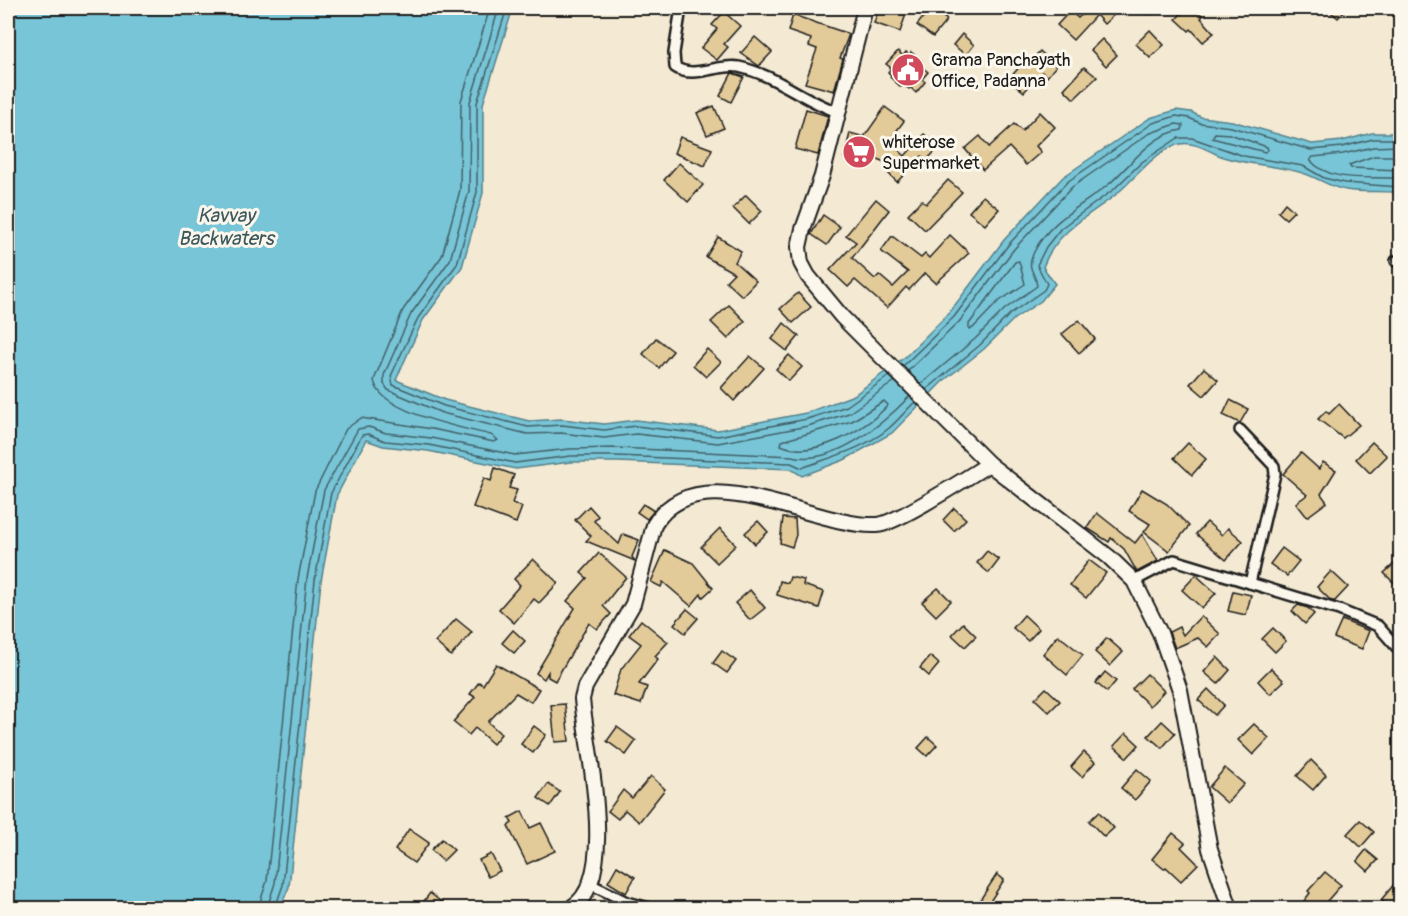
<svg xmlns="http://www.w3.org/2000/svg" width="1408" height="916" font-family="Pangolin,sans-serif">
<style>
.water{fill:#78c5d7;stroke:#53818c;stroke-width:1.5}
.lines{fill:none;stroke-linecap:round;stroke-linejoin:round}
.shore{stroke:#416067;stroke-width:1.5}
.building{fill:#e3ca99;stroke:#1c1c1c;stroke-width:1.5}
.street-casing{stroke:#1c1c1c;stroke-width:14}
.secondary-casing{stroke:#1c1c1c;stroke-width:18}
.street{stroke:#fbf7ec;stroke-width:9}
.secondary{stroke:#fbf7ec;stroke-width:14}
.labels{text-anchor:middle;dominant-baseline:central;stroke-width:6;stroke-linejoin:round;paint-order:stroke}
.poi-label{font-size:18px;fill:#1c1c1c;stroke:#fbf7ec;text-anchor:start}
.water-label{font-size:20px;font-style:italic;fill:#3c575d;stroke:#fbf7ec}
</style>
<rect width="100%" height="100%" fill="#f4ead3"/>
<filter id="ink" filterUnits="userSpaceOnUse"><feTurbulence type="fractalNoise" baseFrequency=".0167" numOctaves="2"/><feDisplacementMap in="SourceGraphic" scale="12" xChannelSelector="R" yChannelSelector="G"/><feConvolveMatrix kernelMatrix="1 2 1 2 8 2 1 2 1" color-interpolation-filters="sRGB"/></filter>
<g filter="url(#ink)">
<path class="water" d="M8,8H513L483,104V193L462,267L423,320L396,380L445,400L529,421L562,419L604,424L636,420L718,430L806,413L854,395L905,357L949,313L1004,240L1063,177L1150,118L1176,110L1191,112L1201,117L1232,121L1312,144L1342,141L1372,133H1400V193C1382,190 1364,193 1346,190C1328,187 1316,176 1299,172C1274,165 1248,165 1223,157C1210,152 1195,141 1180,144C1154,149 1130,186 1109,200C1083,218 1054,236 1043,267L1055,284L1041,301L1014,319L984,349L942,382L892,433L844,460L802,476L791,469L617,462H571L516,469L428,451L383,446L366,440L337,495L321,581L289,887L280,908H8Z"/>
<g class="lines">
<g class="shore">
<path d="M499,8L470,102L469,191L450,260L411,314L384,375V384L388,390L442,413L527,434L561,433L604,438L636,434L718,443L808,426L849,413L895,381"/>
<path d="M507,8L477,103V192L457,264L418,318L391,376L393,385L444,406L528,427L562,425L604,430L636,426L718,436L807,419L847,406L889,376"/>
<path d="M1215,133L1230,134L1267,147L1268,150L1265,152L1212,138Z"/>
<path d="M1400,146L1373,147L1343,154L1313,157L1310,160C1331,185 1373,175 1400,179"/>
<path d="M1400,156H1374L1349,165L1351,168L1400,170"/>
<path d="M1019,261L1025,284L998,302L973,328L969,329V324L1015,262Z"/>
<path d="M903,366L954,317L1009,244L1067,182L1153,123L1176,116L1189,118L1200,123L1231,127L1311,150L1342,147L1373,139H1400"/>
<path d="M908,371L959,322L1014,249L1072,187L1148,134L1176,124L1183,125L1182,130C1151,134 1131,165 1109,184C1083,206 1050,219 1034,252C1025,271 1036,271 1037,286L1005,309L975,339L921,384"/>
<path d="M926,390L980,345L1010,314L1044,290L1047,284L1037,265L1046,247L1061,228L1113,190L1142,162L1178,138H1192L1244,156L1303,166L1324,178L1345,183L1400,187"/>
<path d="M884,401L888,405C866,430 813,460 781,445L782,441L852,421Z"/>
<path d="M258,908L267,881L298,579L315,491L346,429L361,418L432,429L494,442L498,440L491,435C463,428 378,412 374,380L403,310L442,256L460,190L461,101L490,8"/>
<path d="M267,908L275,883L307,578L324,490L358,429L369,427L386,433L431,438L515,455L570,449L616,448L792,456C833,466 882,425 910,396"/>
<path d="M275,908L283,885L315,580L331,493L362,435L368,434L385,441L429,445L515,463L571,456H616L791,463L802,468C831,457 863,449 888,429C898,421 906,410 915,402"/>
</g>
</g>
<g class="building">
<path d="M879,8H908L900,32L874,23Z"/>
<path d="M931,8L947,20L933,37L917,25Z"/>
<path d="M1089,8H1112L1116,13L1104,24L1096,15L1073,40L1057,25L1070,11L1078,18Z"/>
<path d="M1187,8H1194L1203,16L1201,18L1214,33L1203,42L1191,29L1189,31L1176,19Z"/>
<path d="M1326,8H1347L1338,18Z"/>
<path d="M724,12L740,26L724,44L728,47L717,60L701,48L717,29L712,25Z"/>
<path d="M793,15L849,34L840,58L843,59L834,91L805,83L817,49L809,46L811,39L788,31Z"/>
<path d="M1150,30L1164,45L1150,58L1136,44Z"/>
<path d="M962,34L974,45L966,55L953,45Z"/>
<path d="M755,37L772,52L759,66L741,53Z"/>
<path d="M1102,39L1117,55L1106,66L1091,50Z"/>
<path d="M898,51L903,56L906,52L909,55L911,52L922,61L919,64L928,72L922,79L925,82L916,93L910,87L909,89L903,85L901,87L890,77L891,75L888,72L891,68L886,64Z"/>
<path d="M1040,51L1056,66L1047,77L1042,72L1024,92L1009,79L1021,65L1024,68Z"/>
<path d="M1084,67L1097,77L1074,99L1064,89Z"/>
<path d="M732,73L744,77L731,102L720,96Z"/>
<path d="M714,106L724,128L707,135L697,113Z"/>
<path d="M885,107L904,121L889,141L905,156L924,134L939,147L927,160L922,156L897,182L884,169L889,165L868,153L865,163L844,158L850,133L864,137Z"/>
<path d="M806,109L828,116L818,155L795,149Z"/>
<path d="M1040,112L1055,127L1036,146L1041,152L1026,165L1009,147L983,170L965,149L980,136L989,147L1014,124L1022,131Z"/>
<path d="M680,137L712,149L705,166L674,153Z"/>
<path d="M679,163L703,185L688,202L664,180Z"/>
<path d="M948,180L962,192L925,230L908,214L922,200L926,204Z"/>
<path d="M746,195L762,211L749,224L733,208Z"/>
<path d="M983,196L999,209L985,225L969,212Z"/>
<path d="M876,199L889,210L852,258L875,279L879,275L893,287L908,272L881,251L892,236L921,258L925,254L929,258L950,235L969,253L936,283L925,273L909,290L906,287L887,308L855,280L848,287L830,270L856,242L846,235Z"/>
<path d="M1285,203L1294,211L1286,219L1278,212Z"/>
<path d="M823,215L840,227L827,245L811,234Z"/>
<path d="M718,237L741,251L735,262L756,281L742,296L726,281L734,273L706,257Z"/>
<path d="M798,293L811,307L793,323L780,309Z"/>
<path d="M729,305L745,321L728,339L711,322Z"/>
<path d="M1079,320L1095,339L1079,353L1062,334Z"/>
<path d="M784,323L799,336L787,351L772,339Z"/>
<path d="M656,338L673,351L659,368L643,354Z"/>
<path d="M707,349L721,362L706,377L693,365Z"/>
<path d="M789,355L802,367L789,381L776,369Z"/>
<path d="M750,356L764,368L734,401L721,388Z"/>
<path d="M1204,368L1218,380L1204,396L1190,384Z"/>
<path d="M1230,400L1248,409L1240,423L1223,415Z"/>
<path d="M1339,404L1359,425L1343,438L1318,419L1326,411L1329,414Z"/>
<path d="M1372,442L1387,456L1370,473L1356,459Z"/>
<path d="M1188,443L1206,459L1192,475L1174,458Z"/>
<path d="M1301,453L1319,469L1323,462L1336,470L1321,494L1327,502L1307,517L1296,503L1307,495L1283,474Z"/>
<path d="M495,468L514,475L509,488L517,490L512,503L522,507L516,523L473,507L484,478L491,481Z"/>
<path d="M1142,489L1167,504L1189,526L1169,551L1144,532L1150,524L1129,511Z"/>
<path d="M643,504L654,511L647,519L637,512Z"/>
<path d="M589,506L598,516L594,521L619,544L623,534L639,540L632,557L635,561L586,541L591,536L575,520Z"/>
<path d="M954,508L966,519L954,531L943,520Z"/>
<path d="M1097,513L1135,543L1142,534L1158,561L1137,572L1124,549L1111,538L1109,542L1087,528Z"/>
<path d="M783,518L795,519L796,535L792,547L780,543Z"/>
<path d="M758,521L768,532L755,544L745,533Z"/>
<path d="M1207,522L1222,535L1228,528L1243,541L1226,560L1196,534Z"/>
<path d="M720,528L736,545L717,563L701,547Z"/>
<path d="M1282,548L1299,561L1287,576L1270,564Z"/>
<path d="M665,550L693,563L713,588L703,597L701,594L691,606L663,582L661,587L651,582Z"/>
<path d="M987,551L999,560L989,573L977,563Z"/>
<path d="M599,553L626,577L603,606L611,614L597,629L589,623L555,681L548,677V672L544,679L536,673L575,608L567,601L587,578L581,573Z"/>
<path d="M533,559L558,583L539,603L534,599L514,623L499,609L520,585L514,579Z"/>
<path d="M1089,560L1106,573L1086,598L1070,585Z"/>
<path d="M1395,563L1401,569V590L1384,573Z"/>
<path d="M1331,571L1348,587L1335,601H1331L1317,587Z"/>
<path d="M1196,575L1216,593L1202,608L1182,590Z"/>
<path d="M790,577L804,580L803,585L824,592L819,608L777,595L780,581L788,583Z"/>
<path d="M938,588L951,601L936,616L922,602Z"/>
<path d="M750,590L765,608L750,620L735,603Z"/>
<path d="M1233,591L1251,595L1246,615L1228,611Z"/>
<path d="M1298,605L1308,608L1314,614L1305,624L1292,611Z"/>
<path d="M687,609L698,618L685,633L674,624Z"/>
<path d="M1024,615L1039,629L1028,641L1013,628Z"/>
<path d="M1201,616L1220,634L1208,647L1198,638L1175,648L1169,632L1179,627L1183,635Z"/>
<path d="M456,619L472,632L451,656L435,642Z"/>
<path d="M641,620L668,642L655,656L658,659L639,684L647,687L641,704L613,695L621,669L641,644L629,635Z"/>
<path d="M1342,620L1369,631L1362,649L1334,638Z"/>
<path d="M963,623L976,636L965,647L952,635Z"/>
<path d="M1273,628L1286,641L1275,652L1262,639Z"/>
<path d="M513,630L525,641L514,653L502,643Z"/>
<path d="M1058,635L1083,655L1067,675L1043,654Z"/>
<path d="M1107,638L1123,652L1110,666L1095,652Z"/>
<path d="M722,651L736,661L727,673L713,663Z"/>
<path d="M930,656L939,664L929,676L920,668Z"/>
<path d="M1217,657L1230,670L1218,684L1204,672Z"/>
<path d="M496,664L539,689L531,702L516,693L488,722L501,734L493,744L475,728L469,735L453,722L475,697L470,694L479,682L483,685Z"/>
<path d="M1271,668L1284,681L1270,694L1258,681Z"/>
<path d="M1105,672L1116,681L1107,692L1096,683Z"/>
<path d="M1147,674L1164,691L1150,706L1132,689Z"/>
<path d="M1046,688L1060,701L1049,712L1035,699Z"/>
<path d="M1208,689L1224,705L1215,715L1198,700Z"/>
<path d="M565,704L569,741L555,742L551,705Z"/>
<path d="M1162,721L1175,733L1162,748L1148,736Z"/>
<path d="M1254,724L1269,738L1253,755L1238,740Z"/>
<path d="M534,726L546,735L533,753L521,744Z"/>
<path d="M617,727L636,741L626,755L607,741Z"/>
<path d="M1126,733L1139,745L1127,758L1114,746Z"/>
<path d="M928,737L937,745L927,756L918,748Z"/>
<path d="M1084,752L1095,762L1082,777L1071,767Z"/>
<path d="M1311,760L1326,775L1313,790L1297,776Z"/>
<path d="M1225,768L1244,784L1227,803L1209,787Z"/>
<path d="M1137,769L1151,781L1135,800L1121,788Z"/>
<path d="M651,776L665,789L639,822L625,810L618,819L608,811L623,790L632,798Z"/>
<path d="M548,784L560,792L550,806L538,798Z"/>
<path d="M522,811L530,828L541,823L555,851L527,864L508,826L512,823L509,818Z"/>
<path d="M1099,812L1114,828L1104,837L1089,821Z"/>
<path d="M1360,820L1374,832L1361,847L1347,834Z"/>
<path d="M409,829L429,843L414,863L395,850Z"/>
<path d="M1173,833L1185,843L1181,847L1198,864L1181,881L1166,867L1164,869L1152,859Z"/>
<path d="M442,839L454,850L443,861L431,850Z"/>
<path d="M1366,850L1378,860L1368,871L1357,861Z"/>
<path d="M491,854L500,871L488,877L479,860Z"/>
<path d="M617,866L635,877L626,893L608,882Z"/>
<path d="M1325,872L1341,885L1320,909H1298L1310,893L1308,891Z"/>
<path d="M997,874L1004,880L985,909H974Z"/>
<path d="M1401,876V909H1391L1381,900Z"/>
<path d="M430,893L450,909H418Z"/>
</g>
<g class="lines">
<defs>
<g id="street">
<path d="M681,8L674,53L675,67C693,80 719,63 739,67C776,75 804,101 838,112"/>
<path d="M1148,8H1152"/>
<path d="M1396,261L1400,262"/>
<path d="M1240,430L1274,466L1275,474L1250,583"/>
<path d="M1134,581L1174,560L1339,610L1378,626L1400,651"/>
<path d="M590,884L627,902L649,908"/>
</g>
<g id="secondary">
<path d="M865,8L822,176L803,229L799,247L801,263L808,276L842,317L989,464L1109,557L1134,581L1160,633L1180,690L1210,849L1230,908"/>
<path d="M571,908C620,879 586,748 582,699L585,687L633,604L654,525C698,452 813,528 877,525C896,524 968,477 989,464"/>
</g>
</defs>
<use href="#street" class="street-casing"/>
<use href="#secondary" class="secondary-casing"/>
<use href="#street" class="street"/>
<use href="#secondary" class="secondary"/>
</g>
</g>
<defs>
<symbol id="civic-disc" viewBox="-11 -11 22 22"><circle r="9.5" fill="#d1495b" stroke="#fbf7ec"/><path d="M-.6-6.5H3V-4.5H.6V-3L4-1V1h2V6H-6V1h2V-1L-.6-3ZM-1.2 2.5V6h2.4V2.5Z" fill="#fff"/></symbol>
<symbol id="supermarket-disc" viewBox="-11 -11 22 22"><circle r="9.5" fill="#d1495b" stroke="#fbf7ec"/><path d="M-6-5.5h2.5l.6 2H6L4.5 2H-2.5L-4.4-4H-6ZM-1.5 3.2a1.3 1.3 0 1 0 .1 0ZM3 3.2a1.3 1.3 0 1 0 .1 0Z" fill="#fff"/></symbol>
</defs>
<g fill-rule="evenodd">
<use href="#civic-disc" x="889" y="51" width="38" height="38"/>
<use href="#supermarket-disc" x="840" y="133" width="38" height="38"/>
</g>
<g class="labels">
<g class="poi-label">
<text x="931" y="60">Grama Panchayath<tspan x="931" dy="21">Office, Padanna</tspan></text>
<text x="882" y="142">whiterose<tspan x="882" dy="21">Supermarket</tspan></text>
</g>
<g class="water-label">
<text x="226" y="215">Kavvay<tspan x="226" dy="23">Backwaters</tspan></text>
</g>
</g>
<rect width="1408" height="916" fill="none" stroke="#fbf7ec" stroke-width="30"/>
<rect x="15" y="15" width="1378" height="886" fill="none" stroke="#1c1c1c" stroke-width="2" filter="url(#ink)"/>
</svg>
